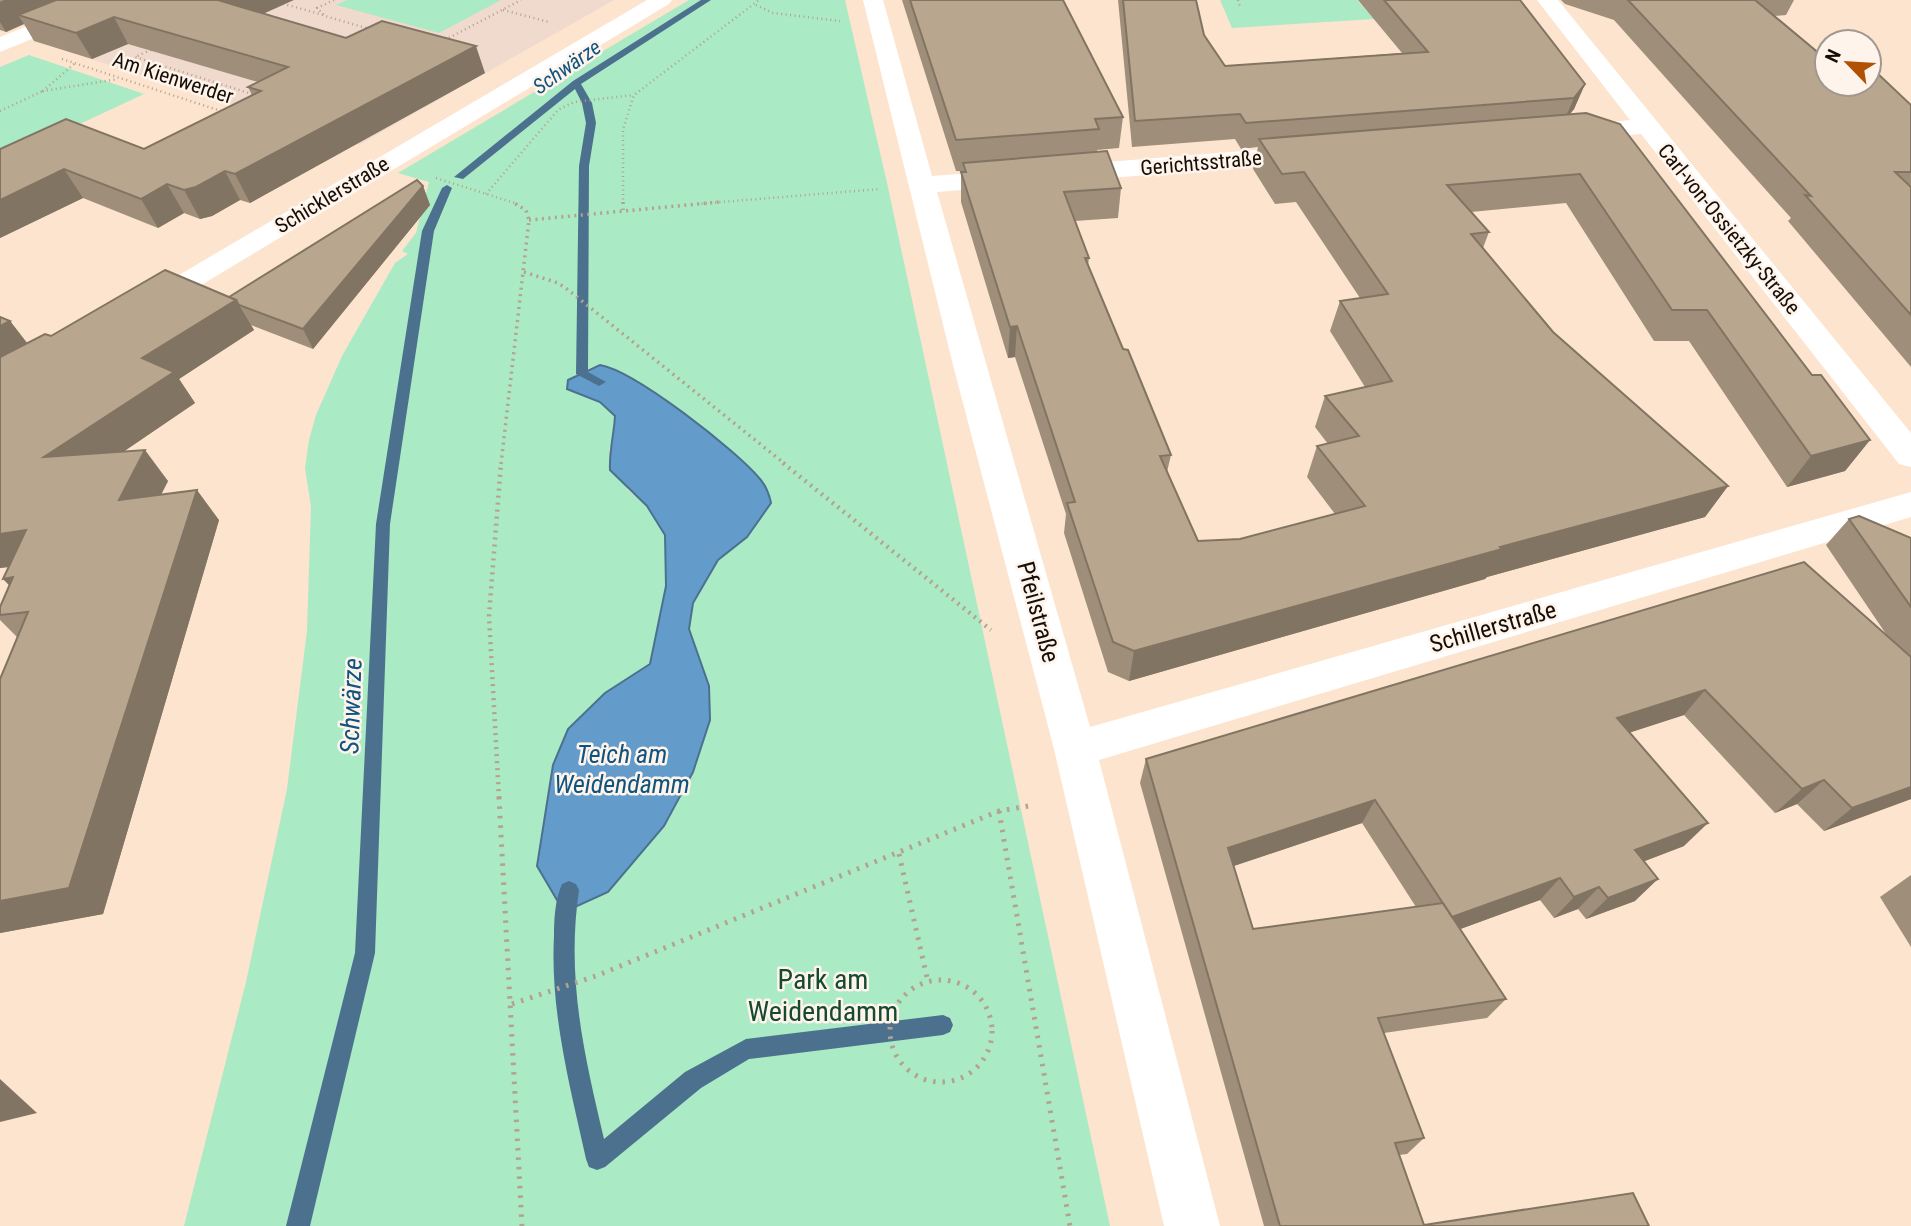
<svg xmlns="http://www.w3.org/2000/svg" width="1911" height="1226" font-family="'Roboto Condensed',sans-serif">
<style>
.education{fill:#f0dace}
.green{fill:#aaeac4;fill-rule:evenodd}
.water{fill:#639cca;stroke:#4c718f;stroke-width:2}
.lines{fill:none;stroke-linecap:round;stroke-linejoin:round}
.stream{fill:#4c718f;fill-rule:evenodd}
.path-far3{stroke:#b4a18f;stroke-width:2.5;stroke-dasharray:1 3.5;stroke-linecap:butt}
.path-far2{stroke:#b4a18f;stroke-width:3.5;stroke-dasharray:2 4.5;stroke-linecap:butt}
.path-far1{stroke:#b4a18f;stroke-width:4.5;stroke-dasharray:2 5;stroke-linecap:butt}
.path{stroke:#b4a18f;stroke-width:5;stroke-dasharray:2.5 7;stroke-linecap:butt}
.street{fill:#fff;fill-rule:evenodd}
.wall{fill:#9f8f7a;fill-rule:evenodd}
.shaded-wall{fill:#827463}
.building{fill:#b9a68e;stroke:#827463;stroke-width:2}
.labels{text-anchor:middle;dominant-baseline:central;stroke-width:5;stroke-linejoin:round;paint-order:stroke}
.far-water-label{font-size:21px;font-style:italic;fill:#0f537f;stroke:#fff4eb}
.far-street-label{font-size:21px;fill:#150d06;stroke:#fff4eb}
.street-label{font-size:24px;fill:#150d06;stroke:#fff4eb}
.water-label{font-size:26px;font-style:italic;fill:#0f537f;stroke:#fff4eb}
.near-park-label{font-size:28px;fill:#134a30;stroke:#fff4eb}
</style>
<rect width="100%" height="100%" fill="#fde4ce"/>
<path class="education" d="M160,0H614L359,145L50,46Z"/>
<g class="green">
<path d="M347,0H501L439,33L336,5Z"/>
<path d="M689,0H845L887,183L1110,1226H184L246,982L287,789L307,631L311,507L305,468L309,440L316,415L342,356L395,263L408,254L402,251L416,233L429,182L398,173ZM592,367L660,395L759,477L747,537L718,560L693,603L689,629L709,686L710,720L693,772L664,826L608,892L550,794L553,765L568,729L605,693L650,664L666,586L665,535L647,506L628,490L609,450L614,436L615,416L600,402L567,389L568,381Z"/>
<path d="M1220,0H1357L1374,19L1232,28Z"/>
<path d="M29,55L144,94L13,155L0,175V67Z"/>
</g>
<path class="water" d="M600,365C635,371 736,450 760,479C766,486 769,493 771,503L747,537L718,560L693,603L689,629L709,686L710,720L693,772L664,826L608,892L564,912L537,866L553,765L568,729L605,693L650,664L666,586L665,535L647,506L610,470C609,451 614,435 615,416L600,402L567,389L568,380Z"/>
<g class="lines">
<g class="stream">
<path d="M701,0H711L581,84L592,103L596,123L589,166L588,372L606,382L599,386L576,374L579,166L586,123L582,103L575,89L463,179L454,177L573,81Z"/>
<path d="M447,185L452,188L434,231L390,524L375,953L310,1226H286L355,953L376,524L422,231L442,188Z"/>
<path d="M569,881L576,884L579,890C566,978 584,1054 604,1139L685,1072L746,1039L943,1015L950,1018L953,1025L950,1032L943,1035L749,1059L701,1088L605,1167L597,1170L589,1167L586,1159C570,1086 550,1012 554,936C554,920 555,899 562,884Z"/>
</g>
<g class="path-far3">
<path d="M270,0L323,15"/>
<path d="M334,0L317,8L325,16L373,30"/>
<path d="M1238,0L1240,7"/>
<path d="M756,5L773,13L840,21"/>
<path d="M503,10L549,22"/>
<path d="M445,40L521,0"/>
<path d="M155,48L135,57L255,95"/>
<path d="M62,59L224,112"/>
<path d="M74,64L43,91L118,79"/>
<path d="M0,111L43,91"/>
<path d="M436,178L518,204"/>
<path d="M486,194L558,110L574,102L634,95"/>
<path d="M623,204V129L634,95L759,0"/>
<path d="M697,204L880,189"/>
</g>
<g class="path-far2">
<path d="M623,202V210"/>
<path d="M529,220L719,202"/>
<path d="M524,272L558,283L567,289L785,464"/>
<path d="M501,464L529,220L526,210L512,202"/>
</g>
<g class="path-far1">
<path d="M783,463L991,630"/>
<path d="M499,798L489,616L501,463"/>
</g>
<g class="path">
<path d="M499,797L522,1226"/>
<path d="M999,811L1070,1226"/>
<path d="M899,854L928,982"/>
<circle cx="941" cy="1031" r="51"/>
<path d="M512,1004L596,976L999,811L1034,805"/>
</g>
<g class="street">
<path d="M93,0H121L118,4L0,52V37Z"/>
<path d="M647,0H672L669,4L153,314L143,317L133,314L128,308L133,302Z"/>
<path d="M863,0H883L932,176L1308,146L1317,149L1321,154L1317,159L1308,162L937,192L1090,727L1911,492V517L1099,760L1220,1226H1164L1054,749L954,369Z"/>
<path d="M1537,0H1558L1911,433V467L1899,464L1641,134L1570,140L1561,138L1558,133L1561,128L1630,120Z"/>
</g>
</g>
<g class="wall">
<path d="M0,0L264,14L346,38L485,73L250,203L240,200L212,216L200,219L184,213L158,228L83,198L0,238V149H144L252,95L248,87L258,82L128,44L92,59L34,41L24,24L6,32L0,30Z"/>
<path d="M902,0H1063L1123,117L1119,148L1097,150V152L1121,188L1118,218L1075,221L1089,258L1088,265L1123,349L1171,455L1167,472L1198,541L1240,539L1335,514L1307,477L1317,446L1328,444L1315,427L1325,396L1365,387L1330,331L1340,301L1360,298L1296,202L1275,204L1253,169L1258,147L1241,149L1235,139L1132,147L1118,0H1196L1204,35L1225,66L1402,53L1358,0H1520L1585,84L1574,109L1569,115L1812,375L1870,440L1845,471L1787,487L1689,341H1654L1566,203L1471,212L1489,232L1483,248L1553,332L1728,486L1705,517L1487,577L1485,579L1129,681L1108,672L1064,533L1066,514L1015,357L1008,358L961,202V172H963V171H956Z"/>
<path d="M1561,0H1794L1786,15L1774,16L1827,84L1911,105V367L1788,221L1791,218L1614,20L1565,4Z"/>
<path d="M423,186L430,205L313,349L251,325L254,330L179,379L195,403L123,452L168,481L161,494L219,520L103,914L0,933V679L17,637L0,620V607L9,586V567L0,568V317L10,321L27,343L51,336L229,297Z"/>
<path d="M1849,519L1911,538V799L1824,831L1797,804L1775,813L1684,715L1630,732L1684,846L1644,861L1635,901L1586,919L1578,909L1554,918L1540,900L1460,929L1506,999L1487,1018L1384,1033L1424,1138L1407,1154L1399,1155L1424,1225L1649,1226H1264L1140,783L1146,759L1888,637L1826,545ZM1362,823L1416,907L1253,929L1233,866Z"/>
<path d="M1911,875V947L1880,897Z"/>
</g>
<g class="shaded-wall">
<path d="M4,0H86L18,15L24,24L6,32L0,22V2Z"/>
<path d="M224,0H294L234,27L221,1Z"/>
<path d="M114,17L128,44L92,59L76,33Z"/>
<path d="M476,46L485,73L250,203L235,174Z"/>
<path d="M1585,84L1574,109L1563,123L1574,98Z"/>
<path d="M64,169L83,198L0,238V200Z"/>
<path d="M225,171L240,200L212,216L200,219L184,190Z"/>
<path d="M167,184L184,213L158,228L141,199Z"/>
<path d="M423,186L430,205L313,349L303,329Z"/>
<path d="M236,300L254,330L179,379L195,403L70,488L44,457L142,358Z"/>
<path d="M10,321L34,352L0,370V326Z"/>
<path d="M1017,326L1015,357L1008,358L1010,327Z"/>
<path d="M1870,440L1845,471L1787,487L1811,456Z"/>
<path d="M145,450L168,481L143,531L119,500Z"/>
<path d="M1728,486L1705,517L1487,577L1485,579L1129,681L1134,651L1500,547Z"/>
<path d="M197,490L219,520L103,914L0,933V901Z"/>
<path d="M26,530L54,561L0,568V534Z"/>
<path d="M13,577L33,610L3,579Z"/>
<path d="M1705,690L1684,715L1598,743L1617,718Z"/>
<path d="M1824,780L1797,804L1775,813L1802,789Z"/>
<path d="M1911,787V799L1824,831L1852,808Z"/>
<path d="M1375,800L1362,823L1219,871L1228,848Z"/>
<path d="M1708,823L1684,846L1614,873L1635,850Z"/>
<path d="M1560,878L1540,900L1436,938L1452,917Z"/>
<path d="M1658,879L1635,901L1586,919L1608,898Z"/>
<path d="M1599,887L1578,909L1554,918L1574,897Z"/>
<path d="M0,1079L37,1113L0,1122Z"/>
</g>
<g class="building">
<path d="M56,0H224L221,1L346,38L382,21L476,46L235,174L225,171L196,187L184,190L167,184L141,199L64,169L0,200V149L66,119L144,149L261,91L248,87L288,67L114,17L76,33L18,15Z"/>
<path d="M910,0H1063L1123,117L1095,119L1099,129L956,140Z"/>
<path d="M1123,0H1196L1204,35L1225,66L1428,52L1384,0H1520L1585,84L1574,98L1246,123L1240,114L1135,121Z"/>
<path d="M1628,0H1755L1827,60V84H1869V72H1876L1911,105V172H1895L1911,187V315L1805,195L1811,196Z"/>
<path d="M1586,113L1620,124L1812,375H1821L1870,440L1811,456L1707,310H1672L1580,174L1447,185L1489,232L1471,234L1553,332L1728,486L1500,547L1502,549L1134,651L1113,642L1067,503L1075,502L1017,326L1010,327L961,172H966L963,163L1107,151L1121,188L1064,192L1089,258H1085L1123,349L1128,350L1171,455L1160,456L1198,541L1240,539L1365,506L1317,446L1359,436L1325,396L1392,381L1340,301L1388,294L1304,172L1282,174L1259,139Z"/>
<path d="M417,180L423,186L303,329L239,305L236,300L229,297Z"/>
<path d="M165,270L236,300L142,358L174,372L44,457L145,450L119,500L197,490L69,888L0,901V679L28,612L0,615V607L13,577L3,579L26,530L0,534V357L45,334L51,336Z"/>
<path d="M0,317L10,321L0,326Z"/>
<path d="M1859,516L1911,538V607L1849,519Z"/>
<path d="M1804,562L1911,657V787L1852,808L1824,780L1802,789L1705,690L1617,718L1708,823L1635,850L1658,879L1608,898L1599,887L1574,897L1560,878L1452,917L1375,800L1228,848L1253,929L1443,903L1506,999L1378,1018L1424,1138L1395,1143L1424,1225L1633,1193L1649,1226H1280L1146,759Z"/>
</g>
<g class="labels">
<g class="far-water-label">
<text transform="translate(567 67) rotate(-35)">Schwärze</text>
</g>
<g class="far-street-label">
<text transform="translate(173 78) rotate(18)">Am Kienwerder</text>
<text transform="translate(1201 163) rotate(-5)">Gerichtsstraße</text>
<text transform="translate(332 195) rotate(-31)">Schicklerstraße</text>
<text transform="translate(1729 229) rotate(51)">Carl-von-Ossietzky-Straße</text>
</g>
<g class="street-label">
<text transform="translate(1038 612) rotate(75)">Pfeilstraße</text>
<text transform="translate(1493 627) rotate(-16)">Schillerstraße</text>
</g>
<g class="water-label">
<text transform="translate(351 706) rotate(-88)">Schwärze</text>
<text x="622" y="754">Teich am<tspan x="622" dy="30">Weidendamm</tspan></text>
</g>
<g class="near-park-label">
<text x="823" y="979">Park am<tspan x="823" dy="32">Weidendamm</tspan></text>
</g>
</g>
<g transform="translate(1848 63) rotate(295)"><circle r="33" fill="#fff4eb" stroke="#a1988f" stroke-width="2"/>
<path d="M0-5L12 26L0 18L-12 26Z" fill="#b05104"/>
<text y="-10" font-size="19" font-weight="bold" text-anchor="middle" fill="#150d06">N</text>
</g>
</svg>
